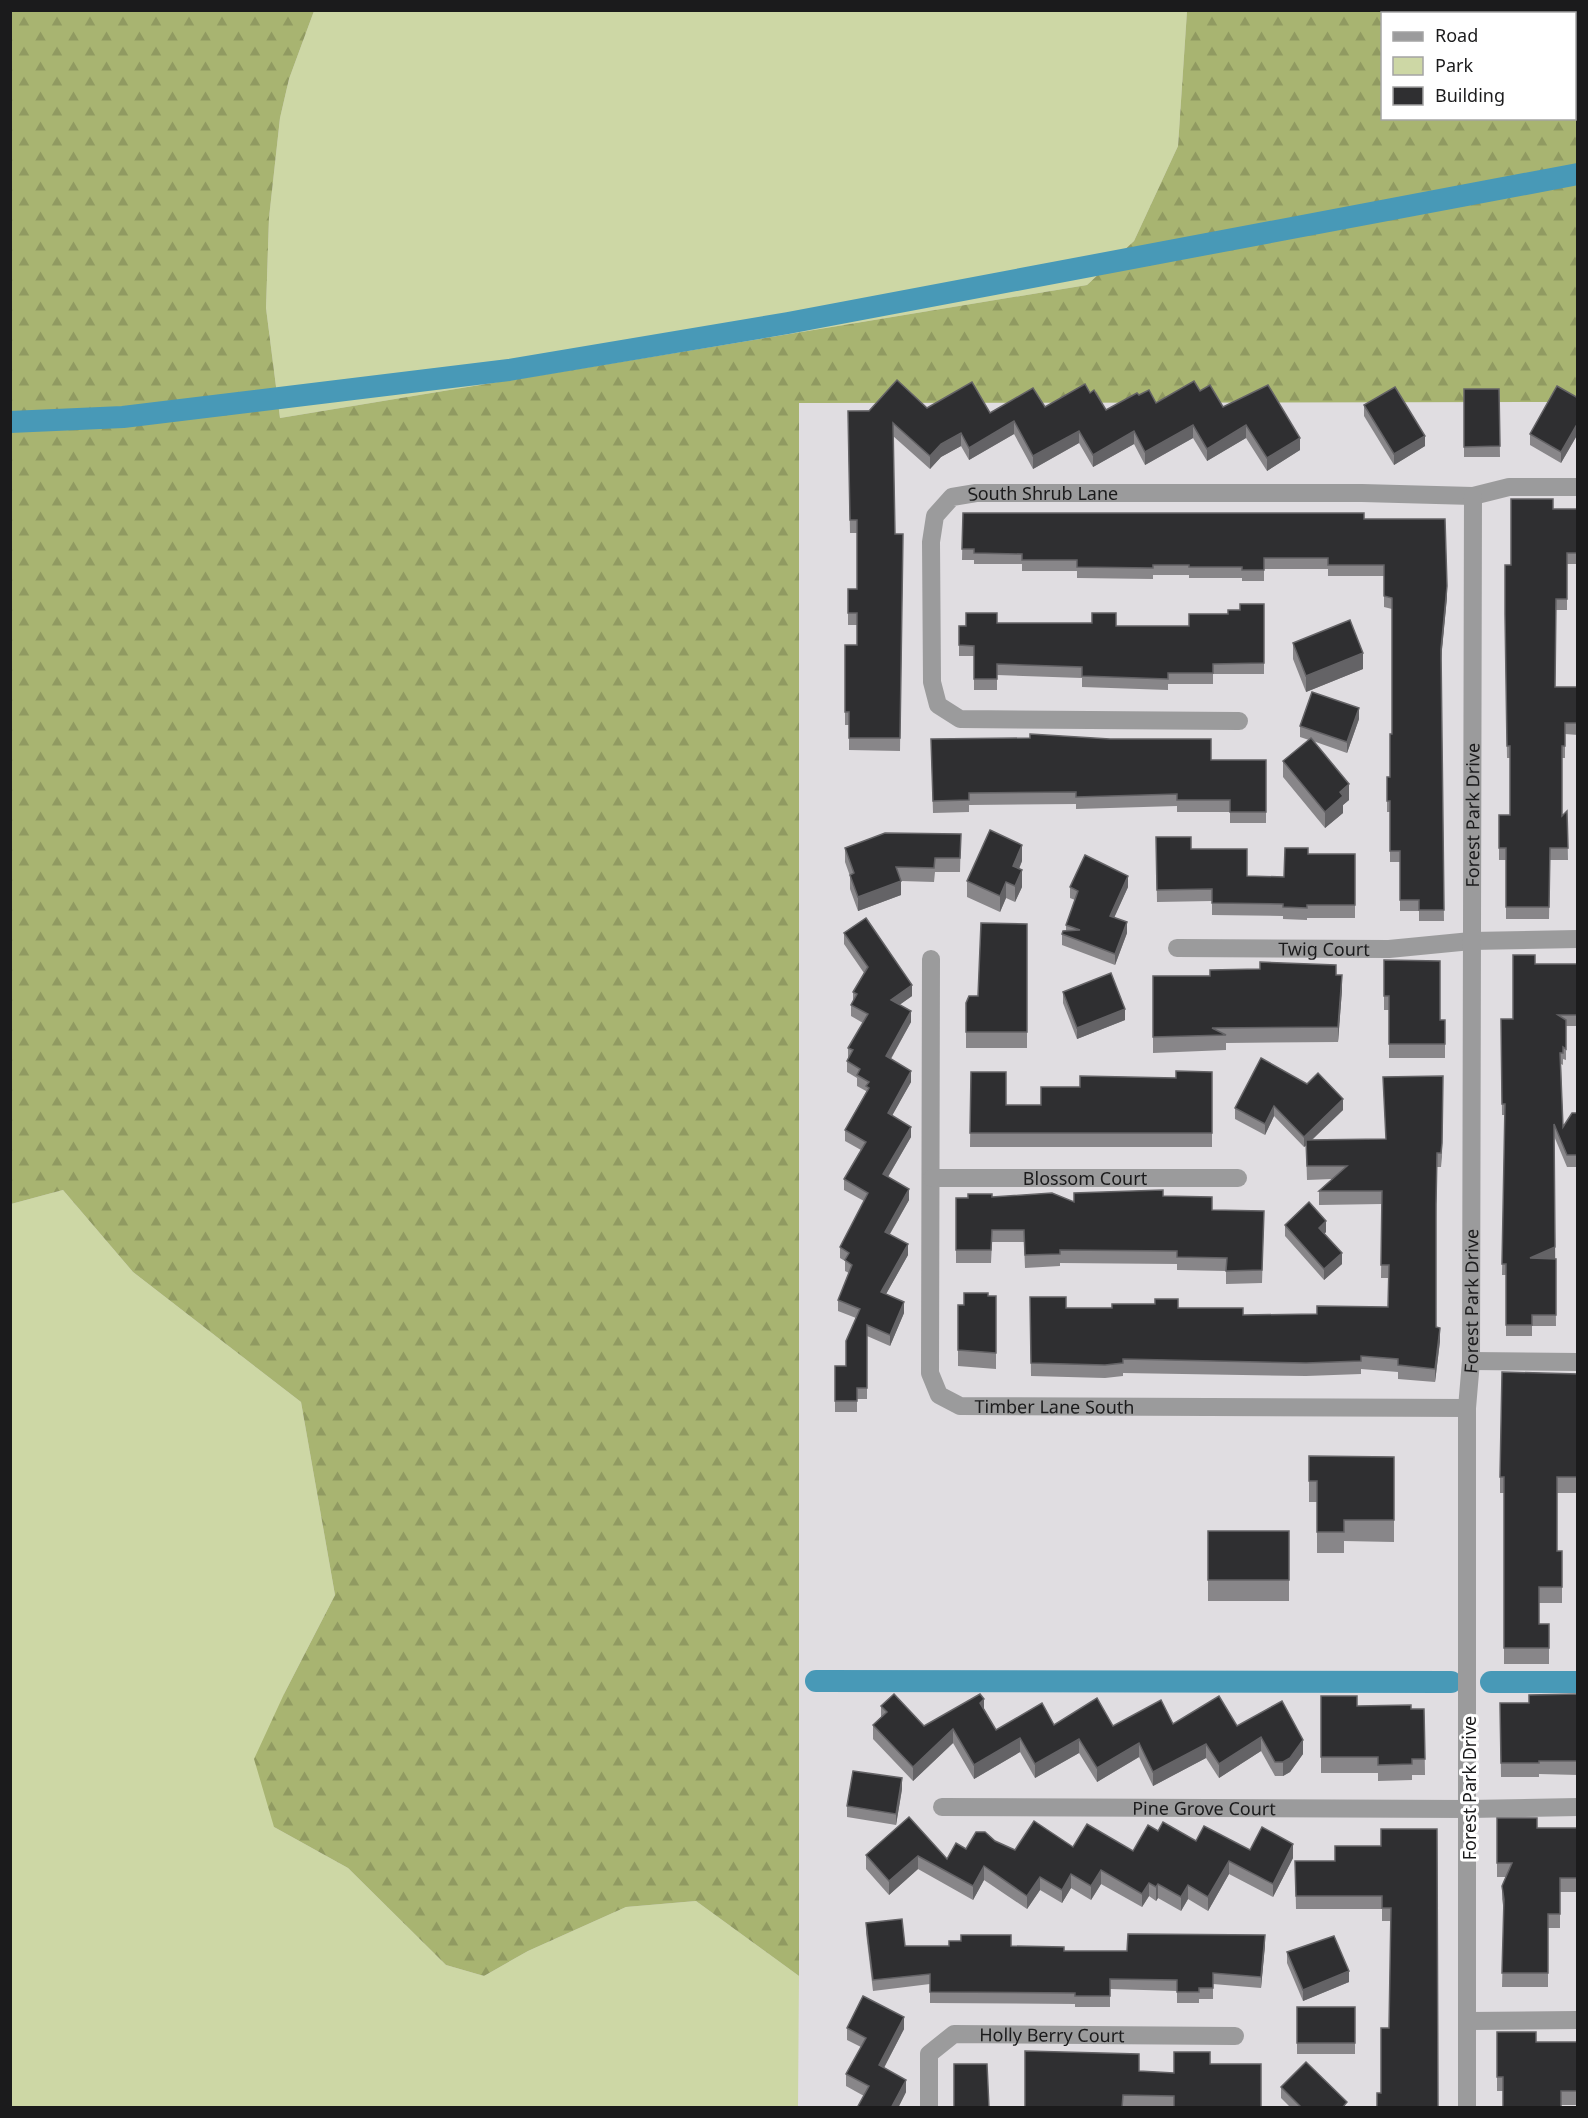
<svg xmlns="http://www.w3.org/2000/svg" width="1588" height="2118" font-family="'Noto Sans',sans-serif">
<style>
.green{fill:#cdd7a5}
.forest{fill:url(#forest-firs);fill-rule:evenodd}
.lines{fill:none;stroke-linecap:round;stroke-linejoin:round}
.canal{stroke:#4899b7;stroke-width:22}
.street{stroke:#9b9b9c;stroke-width:18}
.wall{fill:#888689}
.shaded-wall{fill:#646366}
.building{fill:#2f2f31;stroke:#646366;stroke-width:1.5}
.labels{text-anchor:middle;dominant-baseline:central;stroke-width:6;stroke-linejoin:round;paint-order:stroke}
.street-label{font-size:18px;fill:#1b1b1c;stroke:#fff}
</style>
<defs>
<pattern id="forest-firs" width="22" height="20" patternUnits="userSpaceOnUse" patternTransform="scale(1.5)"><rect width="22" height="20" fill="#a8b471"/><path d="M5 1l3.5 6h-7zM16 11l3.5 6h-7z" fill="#909a61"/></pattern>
</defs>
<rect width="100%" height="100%" fill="#e0dde1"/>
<g class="green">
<path d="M314,11H1187L1178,146L1134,241L1087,285L280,418L266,308L269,218L280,118L289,79Z"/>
<path d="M63,1190L133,1272L301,1402L335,1595L284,1694L274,1827L348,1868L446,1965L484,1976L528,1951L626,1907L696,1901L799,1976L798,2107L11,2108V1204Z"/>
</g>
<path class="forest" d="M11,11H314L289,79L280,118L269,218L266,308L280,418L1087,285L1134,241L1178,146L1187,11H1577V402L799,403V1976L696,1901L626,1907L528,1951L484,1976L446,1965L348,1868L274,1827L254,1759L284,1694L335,1595L301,1402L133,1272L63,1190L11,1204ZM1382,14H1574V118H1382Z"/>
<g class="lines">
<g class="canal">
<path d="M10,422L123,417L509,370L788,323L1578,174"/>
<path d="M816,1681L1451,1682"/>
<path d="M1491,1682H1578"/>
</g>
<g class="street">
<path id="s1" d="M1239,721L960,719L938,705L932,682L931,542L935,516L952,497L976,493H1362L1473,496L1509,487H1578"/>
<path id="s2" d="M1177,948L1389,949L1471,941L1578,939"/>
<path id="s3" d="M931,959L930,1373L939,1395L960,1406L1467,1408"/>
<path id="s4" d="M932,1178H1238"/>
<path d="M1471,1361L1578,1362"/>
<path id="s5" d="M942,1807L1469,1809L1578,1807"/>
<path d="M1469,2021L1578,2020"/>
<path id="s6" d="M929,2108V2054L954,2034L1235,2036"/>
<path id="s7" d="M1467,2108V1408L1471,1361L1473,496"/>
</g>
</g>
<g class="wall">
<path d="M1464,389H1499L1500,457H1464Z"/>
<path d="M1200,391L1223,407L1300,450L1267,471L1246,438L1207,461L1193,438L1145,465L1134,444L1093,467L1079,443L1033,469L1014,434L969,460L961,446L941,457L930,469L893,436L895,534H903L900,751L849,750V725H845V645H857V625H848V613L857,589V533H850L848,411L927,408L990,413L1045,407L1090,393L1106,410L1139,395L1156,403Z"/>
<path d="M1578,398V437H1576L1561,463L1530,445V434Z"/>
<path d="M1364,405L1425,446L1394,465L1364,416Z"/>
<path d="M1553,509H1578V564H1567V610H1556L1555,687H1578V735L1565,734V758H1562V816L1567,811L1568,860H1550L1549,919H1506V860H1499V815H1510V758H1507L1505,614L1511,565Z"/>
<path d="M963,513L1364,519L1447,597L1441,659L1444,921H1419V911H1400V862H1390V812H1387V777H1390L1392,734V609L1384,607V576H1328V569H1264V581H1242V578H1189V575H1153V579L1077,578V571H1022V564H974V560H962Z"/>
<path d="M1264,604V674H1213V684H1168V690L1082,687V678L997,675V690H974V656H959V626L997,623L1116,626H1189L1240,610Z"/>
<path d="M1293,643L1363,669L1306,692L1293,659Z"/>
<path d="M1359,719L1347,753L1313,741L1349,800L1343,805V813L1325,828L1283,777V761L1309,740L1300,737V726Z"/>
<path d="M931,739L1211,760H1266V823H1230V812H1177V806L1076,809V804L969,805V812L933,813Z"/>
<path d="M961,834L960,872H935L934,882L901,881V895L858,911L850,889V876L845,862V848Z"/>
<path d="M1156,837L1191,849L1247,876L1284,877L1308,854H1355V918H1307V920L1283,919V916L1212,915V901L1157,902Z"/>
<path d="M1022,861L1019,869L1022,887L1015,902L1006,898L1000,912L967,897V881Z"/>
<path d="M1070,887H1128L1114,917L1127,933L1115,965L1062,945V934L1066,931V925L1075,900L1070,898Z"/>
<path d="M1027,924V1048H966V1003L978,996Z"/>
<path d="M844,933L912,996L899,1005L911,1022L891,1059L911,1082L892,1115L911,1137L888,1177L909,1200L890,1234L908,1255L886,1294L904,1313L890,1346L867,1336V1399H857V1412H835V1366H846L856,1318L838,1311V1300L849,1273L845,1271V1261L840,1258V1247L864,1201L844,1190V1179L861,1150L845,1141V1130L866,1092V1091L857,1086V1078L847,1072V1061L848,1058V1048L863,1023L851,1016V1005L853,1002V992L864,973L844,944Z"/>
<path d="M1384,960L1440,1020H1445V1058H1389V1010H1384Z"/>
<path d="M1535,964H1578V1026H1566V1060L1563,1059V1065L1561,1064L1563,1127L1578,1113V1167H1567L1554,1136L1556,1326H1532V1336H1506V1275H1502L1505,1115H1502L1501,1019H1513Z"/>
<path d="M1336,975L1342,990L1338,1042L1226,1043V1050L1153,1053V976Z"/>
<path d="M1063,992L1125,1020L1077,1039L1063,1003Z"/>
<path d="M1261,1058L1343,1110L1312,1140L1386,1139L1383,1077L1443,1076L1442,1157L1441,1167H1437L1436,1218V1327L1440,1341L1435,1382L1398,1379V1372L1361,1369V1374L1306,1376L1123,1373V1376L1105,1378L1031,1376L1030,1297L1066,1308H1178L1243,1315L1317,1314L1388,1307L1389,1278H1381L1382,1204L1319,1205V1191L1332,1179L1307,1180L1306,1146L1304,1147L1274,1116L1265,1135L1235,1119V1108Z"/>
<path d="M971,1072L1006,1105H1041L1080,1087L1176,1078L1212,1072V1147H970Z"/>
<path d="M1163,1196L1212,1210L1264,1211L1262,1283L1226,1284V1271L1177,1270V1264L1060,1263V1266L1025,1268L1024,1242H992L991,1263H956V1198L992,1197L1074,1202Z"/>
<path d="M1285,1225L1326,1232L1324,1234L1342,1264L1324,1280L1285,1236Z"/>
<path d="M988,1296H996V1369L958,1366V1305H964Z"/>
<path d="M1578,1374V1493H1557V1551H1562V1603H1539V1624H1549V1664H1504V1493H1500V1477Z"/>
<path d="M1309,1456L1394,1457V1542L1344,1541V1553H1317V1502H1309Z"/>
<rect x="1208" y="1531" width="81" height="70"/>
<path d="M1578,1694V1775L1539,1774V1777H1501L1500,1703H1529Z"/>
<path d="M1321,1696L1357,1706L1411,1709H1424L1425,1775H1412V1780L1378,1781V1773H1321Z"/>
<path d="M881,1706L924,1726L984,1709L996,1730L1054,1725L1113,1726L1173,1724L1237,1726L1303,1754L1290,1772L1283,1776H1275L1261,1751L1219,1778L1206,1758L1153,1786L1139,1757L1097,1782L1079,1753L1035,1778L1020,1752L974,1779L953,1743L913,1781L873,1739V1725L881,1717Z"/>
<path d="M902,1789L896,1825L847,1817V1806Z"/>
<path d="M909,1817L947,1859L966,1849L995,1841L1015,1850L1073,1847L1133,1851L1158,1831L1196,1841L1293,1858L1273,1897L1229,1874L1208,1911L1188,1899L1181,1911L1158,1898L1156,1901L1149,1896L1142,1907L1101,1884L1091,1900L1071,1888L1062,1903L1040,1890L1027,1909L984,1880L973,1900L918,1869L889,1895L866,1869V1855Z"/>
<path d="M1497,1818L1537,1828H1578V1892H1560V1928H1548V1987H1502L1504,1911L1502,1899V1886L1506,1877H1497Z"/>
<path d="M1381,1846L1438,2108L1381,2093L1389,2028L1391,1921H1382V1909H1296L1295,1861H1335Z"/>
<path d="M866,1923L905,1946H1011L1064,1951H1127L1265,1945L1261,1988L1213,1984V1999H1199V2003H1177V1991L1110,1989V2007H1075V2004L930,2003V1984L873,1991L866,1933Z"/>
<path d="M1287,1952L1349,1982L1303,2001L1287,1963Z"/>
<rect x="1297" y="2007" width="58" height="47"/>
<path d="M847,2028L904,2029L884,2068L906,2092L898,2108H857L864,2096L846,2086V2074L861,2047L847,2040Z"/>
<path d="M1497,2032L1536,2042H1578V2105H1561L1503,2091H1497Z"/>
<path d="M1210,2064L1261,2108H1025L1139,2071L1174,2073Z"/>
<path d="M1281,2087L1347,2108H1291L1281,2098Z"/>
</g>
<g class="shaded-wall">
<path d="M1014,421V434L969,460V448Z"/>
<path d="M1193,425V438L1145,465V452Z"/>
<path d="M1246,425V438L1207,461V449Z"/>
<path d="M1576,426V437L1561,463V452Z"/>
<path d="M1079,431V443L1033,469V456Z"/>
<path d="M1134,431V444L1093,467V455Z"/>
<path d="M961,433V446L941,457L930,469V456L941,444Z"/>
<path d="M1425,436V446L1394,465V454Z"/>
<path d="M1300,438V450L1267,471V458Z"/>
<path d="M1447,586V597L1441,660V649Z"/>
<path d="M1363,653V669L1306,692V676Z"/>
<path d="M1359,708V719L1347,753V742Z"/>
<path d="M1349,784V800L1343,805V813L1325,828V812L1340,792Z"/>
<path d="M1022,845V861L1013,883V866Z"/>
<path d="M1022,870V887L1015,902V886Z"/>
<path d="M1128,876V887L1110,927V916Z"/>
<path d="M901,881V895L858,911V897Z"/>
<path d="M1006,882V898L1000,912V896Z"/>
<path d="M1127,922V933L1115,965V954Z"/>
<path d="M1342,975V990L1338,1042V1027Z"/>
<path d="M912,985V996L891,1011V1000Z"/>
<path d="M1125,1009V1020L1077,1039V1028Z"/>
<path d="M911,1011V1022L886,1067V1056Z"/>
<path d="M911,1071V1082L888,1123V1113Z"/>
<path d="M1343,1099V1110L1304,1147V1137Z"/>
<path d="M1274,1106V1116L1265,1135V1124Z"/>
<path d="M911,1127V1137L883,1185V1174Z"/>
<path d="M909,1189V1200L885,1242V1232Z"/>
<path d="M1326,1221V1232L1319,1239V1228Z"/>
<path d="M908,1244V1255L881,1303V1292Z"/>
<path d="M1555,1247V1259L1530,1258Z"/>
<path d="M1342,1253V1264L1324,1280V1269Z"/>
<path d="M904,1302V1313L890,1346V1335Z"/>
<path d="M1440,1328V1341L1435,1382V1369Z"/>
<path d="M984,1699V1714L980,1703Z"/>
<path d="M953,1729V1743L913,1781V1767Z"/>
<path d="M1261,1737V1751L1219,1778V1764Z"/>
<path d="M1020,1738V1752L974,1779V1765Z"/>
<path d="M1079,1739V1753L1035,1778V1764Z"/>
<path d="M1303,1740V1754L1290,1772L1283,1776V1762Z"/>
<path d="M1139,1743V1757L1097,1782V1768Z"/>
<path d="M1206,1744V1758L1153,1786V1772Z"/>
<path d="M902,1778V1789L896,1825V1814Z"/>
<path d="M1293,1844V1858L1273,1897V1884Z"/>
<path d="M918,1856V1869L889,1895V1881Z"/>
<path d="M1229,1861V1874L1208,1911V1897Z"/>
<path d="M984,1866V1880L973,1900V1886Z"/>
<path d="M1101,1870V1884L1091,1900V1886Z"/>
<path d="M1071,1874V1888L1062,1903V1890Z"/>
<path d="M1040,1877V1890L1027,1909V1896Z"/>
<path d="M1149,1883V1896L1142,1907V1894Z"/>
<path d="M1158,1884V1898L1156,1901V1887Z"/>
<path d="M1188,1885V1899L1181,1911V1897Z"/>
<path d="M1265,1935V1945L1261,1988V1977Z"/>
<path d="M1349,1971V1982L1303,2001V1990Z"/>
<path d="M904,2017V2029L879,2077V2065Z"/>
<path d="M906,2080V2092L898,2108H891Z"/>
</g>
<g class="building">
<path d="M897,380L927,408L972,382L990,413L1033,388L1045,407L1085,384L1090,393L1094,390L1106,410L1137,393L1139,395L1149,390L1156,403L1194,381L1200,391L1210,385L1223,407L1268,385L1300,438L1267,458L1246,425L1207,449L1193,425L1145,452L1134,431L1093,455L1079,431L1033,456L1014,421L969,448L961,433L941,444L930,456L893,423L895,534H903L900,738H849V712H845V645H857V613H848V589H857V520H850L848,411H869Z"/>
<path d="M1557,386L1578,398V427L1576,426L1561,452L1530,434Z"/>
<path d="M1395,387L1425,436L1394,454L1364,405Z"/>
<path d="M1464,389H1499L1500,446L1464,447Z"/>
<path d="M1511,499H1553V509H1578V553H1567V599H1556L1555,687H1578V723H1565V746H1562V816L1567,811L1568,848H1550L1549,907H1506V848H1499V815H1510V746H1507L1505,614V565H1511Z"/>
<path d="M963,513H1364V519H1445L1447,586L1441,649L1444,910H1419V900H1400V851H1390V801H1387V777H1390V734H1392V598L1384,596V565H1328V558H1264V570H1242V567H1189V565H1153V568L1077,567V560H1022V554L974,553V549H962Z"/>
<path d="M1240,604H1264V663L1213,664V673H1168V679L1082,676V667L997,664V679H974V646L959,645V626H966V613H997V623H1092V613H1116V626H1189V614H1228V610H1240Z"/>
<path d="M1350,620L1363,653L1306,676L1293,643Z"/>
<path d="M1312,692L1359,708L1347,742L1300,726Z"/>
<path d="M1030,734L1110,739H1211V760H1266V812H1230V800H1177V794L1076,797V792L969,793V800L933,801L931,739L1030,738Z"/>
<path d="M1311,738L1349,784L1340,792L1343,796L1325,812L1283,761Z"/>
<path d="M990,830L1022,845L1013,866L1022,870L1015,886L1006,882L1000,896L967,881Z"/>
<path d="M885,833L961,834L960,858H935L934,868L896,867L901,881L858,897L850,875L854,873L845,848Z"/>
<path d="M1156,837H1191V849H1247V876L1284,877L1285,848H1308V854H1355V905H1307V908L1283,907V904L1212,903V889L1157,890Z"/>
<path d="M1085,855L1128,876L1110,916L1127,922L1115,954L1062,934L1063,931L1080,930L1066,925L1078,891L1070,887Z"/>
<path d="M866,918L912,985L891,1000L911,1011L886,1056L911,1071L888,1113L911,1127L883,1174L909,1189L885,1232L908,1244L881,1292L904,1302L890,1335L867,1325V1388H857V1401H835V1366H846V1341L860,1309L838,1300L852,1265L845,1260L849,1253L840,1247L868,1193L844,1179L866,1142L845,1130L869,1088L866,1086L869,1082L857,1075L860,1069L847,1061L853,1050L848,1048L868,1014L851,1005L857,994L853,992L868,967L844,933Z"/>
<path d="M981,923L1027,924V1032H966V1003L969,996H978Z"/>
<path d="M1513,955H1535V964H1578V1015H1558L1566,1020V1049L1563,1047V1053H1560L1563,1127L1572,1113H1578V1155H1567L1554,1124L1555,1247L1530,1258L1556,1259V1315H1532V1325H1506V1264H1502L1505,1104H1502L1501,1019H1513Z"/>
<path d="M1384,960L1440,961V1020H1445V1044H1389V996H1384Z"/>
<path d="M1260,962L1336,965V975H1342L1338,1027L1212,1028L1226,1035L1153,1037V976H1210V970L1260,969Z"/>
<path d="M1111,973L1125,1009L1077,1028L1063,992Z"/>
<path d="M1261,1058L1307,1084L1318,1073L1343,1099L1304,1137L1274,1106L1265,1124L1235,1108Z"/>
<path d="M1176,1071L1212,1072V1133H970L971,1072H1006V1105H1041V1087H1080V1076L1176,1078Z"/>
<path d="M1443,1076L1442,1143L1441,1153H1437L1436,1204V1327L1440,1328L1435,1369L1398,1365V1359L1361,1356V1361L1306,1363L1123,1359V1363L1105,1365L1031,1363L1030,1297H1066V1308H1112V1304H1155V1299H1178V1308H1243V1315L1317,1314V1306L1388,1307L1389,1265H1381L1382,1191H1319L1347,1166H1307L1306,1140L1386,1139L1383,1077Z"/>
<path d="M1163,1190V1196L1212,1197V1210L1264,1211L1262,1270L1226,1271L1227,1258L1177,1257V1251L1060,1250V1254L1025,1255L1024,1230H992L991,1250H956V1198H968V1194H992V1197L1052,1193L1074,1202V1193Z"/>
<path d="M1309,1202L1326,1221L1319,1228L1342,1253L1324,1269L1285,1225Z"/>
<path d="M964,1293H988V1296H996V1353L958,1350V1305H964Z"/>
<path d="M1502,1372L1578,1374V1477H1557V1551H1562V1587H1539V1624H1549V1648H1504V1477H1500Z"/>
<path d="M1309,1456L1394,1457V1520H1344V1532H1317V1481H1309Z"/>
<rect x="1208" y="1531" width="81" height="49"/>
<path d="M894,1694L924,1726L980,1694L984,1699L980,1703L996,1730L1042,1703L1054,1725L1097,1698L1113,1726L1161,1700L1173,1724L1219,1696L1237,1726L1282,1701L1303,1740L1290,1758L1283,1762H1275L1261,1737L1219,1764L1206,1744L1153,1772L1139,1743L1097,1768L1079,1739L1035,1764L1020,1738L974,1765L953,1729L913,1767L873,1725L887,1712L881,1706Z"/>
<path d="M1578,1694V1761H1539V1763H1501L1500,1703H1529V1695Z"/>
<path d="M1321,1696H1357V1706L1411,1705V1709H1424L1425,1759H1412V1764L1378,1765V1757H1321Z"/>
<path d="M853,1771L902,1778L896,1814L847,1806Z"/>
<path d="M909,1817L947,1859L956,1843L966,1849L976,1832H985L995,1841L1015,1850L1034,1821L1073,1847L1087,1824L1133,1851L1148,1825L1158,1831L1163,1822L1196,1841L1204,1826L1250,1850L1262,1827L1293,1844L1273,1884L1229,1861L1208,1897L1188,1885L1181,1897L1158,1884L1156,1887L1149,1883L1142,1894L1101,1870L1091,1886L1071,1874L1062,1890L1040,1877L1027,1896L984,1866L973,1886L918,1856L889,1881L866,1855Z"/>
<path d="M1497,1818H1537V1828H1578V1878H1560V1914H1548V1973H1502L1504,1899L1502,1886L1512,1863H1497Z"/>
<path d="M1381,1829H1437L1438,2108H1377V2093H1381V2028H1389L1391,1908H1382V1896H1296L1295,1861H1335V1846H1381Z"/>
<path d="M902,1919L905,1946H949V1941H961V1935H1011V1946L1064,1947V1951H1127L1128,1934L1265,1935L1261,1977L1213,1973V1988H1199V1992H1177V1980L1110,1979V1996H1075V1993L930,1992V1974L873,1980L866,1923Z"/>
<path d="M1334,1936L1349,1971L1303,1990L1287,1952Z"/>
<path d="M863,1996L904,2017L879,2065L906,2080L891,2108H857L869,2086L846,2074L866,2038L847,2028Z"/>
<rect x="1297" y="2007" width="58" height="36"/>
<path d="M1497,2032H1536V2042H1578V2091H1561V2108H1503V2077H1497Z"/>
<path d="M1025,2051L1139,2054V2071L1174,2073V2052H1210V2064H1261V2108L1174,2107V2096L1123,2095L1122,2108H1025Z"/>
<path d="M1306,2062L1347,2102L1342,2108H1302L1281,2087Z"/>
<path d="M954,2064H987L989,2108H954Z"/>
</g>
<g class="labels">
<g class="street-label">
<text stroke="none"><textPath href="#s1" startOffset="612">South Shrub Lane</textPath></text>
<text stroke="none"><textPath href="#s7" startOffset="1293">Forest Park Drive</textPath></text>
<text stroke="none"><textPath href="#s2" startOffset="147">Twig Court</textPath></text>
<text stroke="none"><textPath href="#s4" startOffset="153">Blossom Court</textPath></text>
<text stroke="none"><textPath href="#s7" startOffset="807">Forest Park Drive</textPath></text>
<text stroke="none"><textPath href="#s3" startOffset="556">Timber Lane South</textPath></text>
<text transform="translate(1469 1788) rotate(-90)">Forest Park Drive</text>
<text stroke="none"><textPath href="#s5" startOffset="262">Pine Grove Court</textPath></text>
<text stroke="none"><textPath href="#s6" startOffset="184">Holly Berry Court</textPath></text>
</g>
</g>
<rect width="1588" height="2118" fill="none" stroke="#1b1b1c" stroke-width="24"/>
<rect x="1381" y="12" width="195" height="108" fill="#ffffff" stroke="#a4a4a4" stroke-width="1.5"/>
<rect x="1393" y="32" width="30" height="9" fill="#9b9b9c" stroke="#a4a4a4" stroke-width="1.5"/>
<text x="1435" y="42" font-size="18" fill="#1b1b1c">Road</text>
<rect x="1393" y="57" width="30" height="18" fill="#cdd7a5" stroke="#a4a4a4" stroke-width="1.5"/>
<text x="1435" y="72" font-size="18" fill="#1b1b1c">Park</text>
<rect x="1393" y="87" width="30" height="18" fill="#2f2f31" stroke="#a4a4a4" stroke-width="1.5"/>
<text x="1435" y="102" font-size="18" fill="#1b1b1c">Building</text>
</svg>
